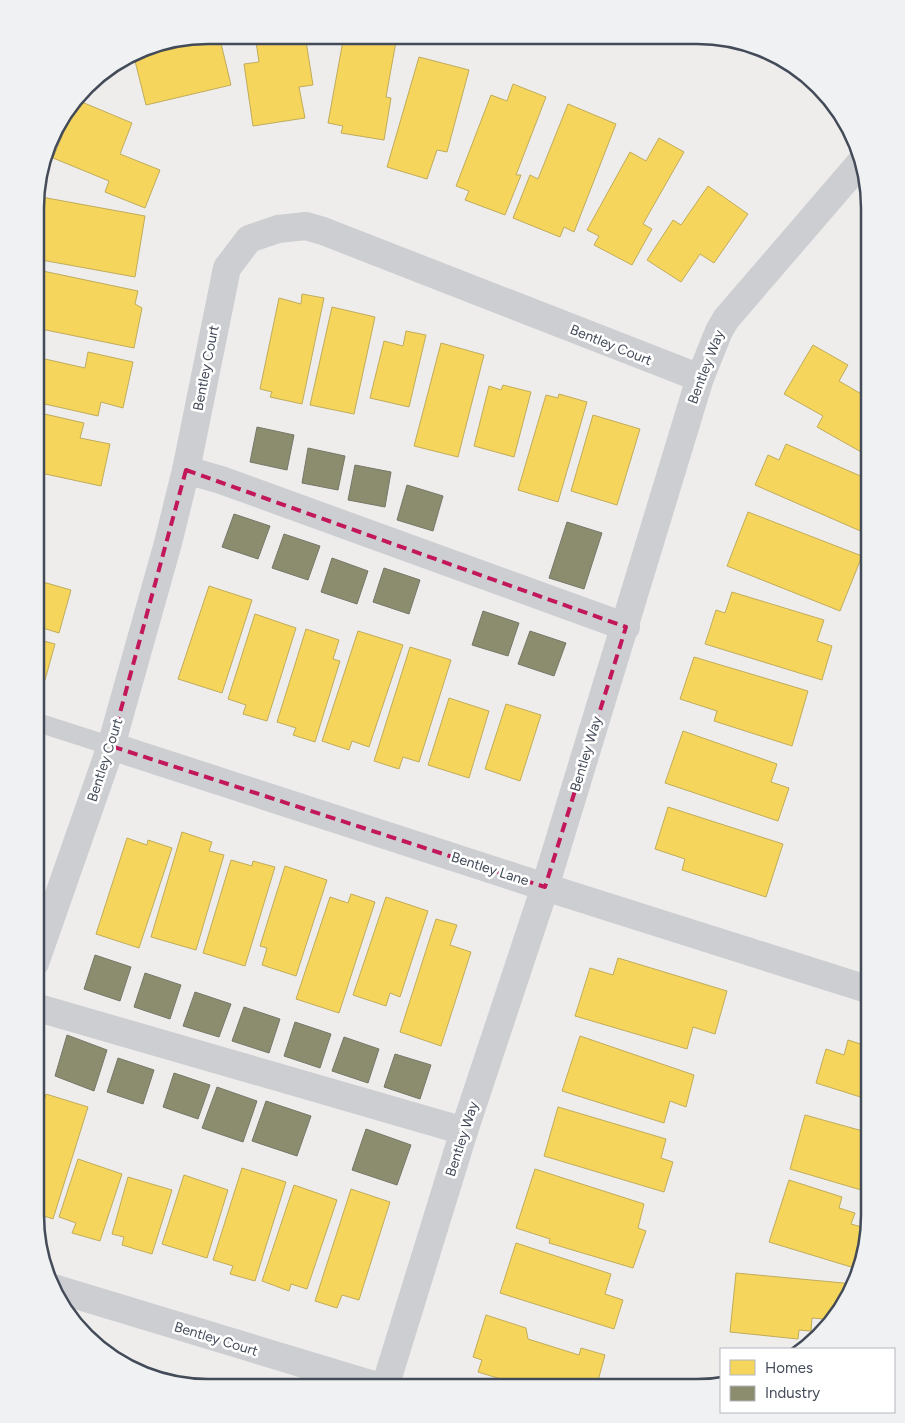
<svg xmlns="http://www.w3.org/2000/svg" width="905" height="1423" font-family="Figtree,sans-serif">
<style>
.homes{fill:#f6d55c;stroke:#c0ac5b}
.industry{fill:#8c8c6e;stroke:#767868}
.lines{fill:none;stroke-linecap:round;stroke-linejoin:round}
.service{stroke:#cdced2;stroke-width:19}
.minor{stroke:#cdced2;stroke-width:28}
.marked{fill:none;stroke:#c2185b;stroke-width:4;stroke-dasharray:10 6;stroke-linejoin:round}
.labels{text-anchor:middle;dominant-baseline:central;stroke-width:5;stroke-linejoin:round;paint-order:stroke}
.street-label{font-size:14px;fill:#434b59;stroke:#fff}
.rim{fill:none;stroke:#434b59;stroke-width:2.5}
</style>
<rect width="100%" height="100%" fill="#eeedec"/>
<g class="homes">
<path d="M207,35H219L231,85L146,105L133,53L142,48Z"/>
<path d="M255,35H305L313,85L299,87L305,118L253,126L244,64L259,62Z"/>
<path d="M344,35L397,36L386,97L391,98L384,140L341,133L343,126L328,123Z"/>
<path d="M419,57L469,70L447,152L437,150L427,179L387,167Z"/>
<path d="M513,84L546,97L516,175H521L505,215L465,200L469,191L456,186L491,95L507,101Z"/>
<path d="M77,100L132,123L120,154L160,170L145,208L105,192L109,181L53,158Z"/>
<path d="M568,104L616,124L574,232L564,227L560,237L513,218L530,175L538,179Z"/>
<path d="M659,138L684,152L643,224L652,229L632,265L594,245L599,236L587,230L630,152L646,161Z"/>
<path d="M708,186L748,214L714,263L700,254L681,282L647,260L673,220L681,225Z"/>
<path d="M36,196L145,216L135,277L36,259Z"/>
<path d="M38,270L138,291L135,304L142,308L134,348L36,328Z"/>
<path d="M302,294L324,298L302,404L270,397L272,392L260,389L279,298L301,304Z"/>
<path d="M332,307L375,317L354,414L310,405Z"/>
<path d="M406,331L426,335L409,407L370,398L384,341L403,346Z"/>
<path d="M441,343L484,355L458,457L414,446Z"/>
<path d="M813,345L848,365L839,381L870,399V457L817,427L823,416L784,394Z"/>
<path d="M88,352L133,362L123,408L101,402L98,416L36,402V357L85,368Z"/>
<path d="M503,385L531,392L514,457L474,446L489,386L501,390Z"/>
<path d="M559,394L587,402L558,502L518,490L546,395L558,398Z"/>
<path d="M36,412L84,423L80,438L110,444L101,486L36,472Z"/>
<path d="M593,415L640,429L617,505L571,491Z"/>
<path d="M786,444L870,480V521L865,533L755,485L768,455L779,460Z"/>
<path d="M748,512L862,556L840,611L727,566Z"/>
<path d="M36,580L71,590L59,633L36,626Z"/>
<path d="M209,586L252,600L222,693L178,679Z"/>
<path d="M732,592L824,620L817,641L832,646L822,680L705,644L716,610L725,613Z"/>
<path d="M255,614L296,628L267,721L243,714L246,705L228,699Z"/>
<path d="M306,629L339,640L333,659L340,661L315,742L293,735L296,728L277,722Z"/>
<path d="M358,631L403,645L369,747L352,741L349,750L322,741Z"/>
<path d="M36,639L55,644L45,680L36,677Z"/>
<path d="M410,647L451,660L419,762L403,757L399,769L374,761Z"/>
<path d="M694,657L808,691L792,746L714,721L717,711L680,699Z"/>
<path d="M449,698L489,711L469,778L428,765Z"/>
<path d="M506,704L541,715L520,781L485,769Z"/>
<path d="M683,731L777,764L771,782L789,788L778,821L665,783Z"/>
<path d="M668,807L783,844L766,897L682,870L685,859L655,849Z"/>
<path d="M182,832L212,842L209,851L224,855L196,950L151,937Z"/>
<path d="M127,838L147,845L148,840L172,848L139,948L96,934Z"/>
<path d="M231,860L252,866L253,861L275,867L245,966L203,953Z"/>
<path d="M285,866L327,880L296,976L262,965L267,948L260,946Z"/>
<path d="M351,894L375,902L339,1013L296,999L330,897L348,903Z"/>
<path d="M386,897L428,911L400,997L390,993L386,1006L353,995Z"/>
<path d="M870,903V921L864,919Z"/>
<path d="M436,919L457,925L450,945L471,952L441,1046L400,1032Z"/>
<path d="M618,958L727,991L715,1034L693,1027L687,1049L575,1016L590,968L613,975Z"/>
<path d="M580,1036L694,1075L686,1107L670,1101L664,1123L562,1091Z"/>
<path d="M848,1040L870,1047V1100L816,1083L826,1049L844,1055Z"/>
<path d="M46,1094L88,1107L53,1219L35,1213V1130Z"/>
<path d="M558,1107L666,1139L661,1158L673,1162L664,1192L544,1156Z"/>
<path d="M805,1115L870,1133L868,1192L790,1169Z"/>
<path d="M78,1159L122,1174L100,1241L72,1233L76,1223L59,1217Z"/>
<path d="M242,1168L286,1182L255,1281L230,1274L233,1266L213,1260Z"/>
<path d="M535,1169L644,1204L638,1228L646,1231L633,1268L549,1243L550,1239L516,1228Z"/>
<path d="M184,1175L228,1190L207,1258L162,1244Z"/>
<path d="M128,1177L172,1190L152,1254L122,1245L124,1237L112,1234Z"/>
<path d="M789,1180L842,1197L839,1208L855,1213L851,1224L869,1229L861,1270L769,1242Z"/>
<path d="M294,1185L337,1200L307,1289L291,1284L289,1291L262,1281Z"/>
<path d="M351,1189L390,1202L359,1300L342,1295L337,1308L315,1301Z"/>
<path d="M516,1243L611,1274L605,1294L623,1300L614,1329L500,1293Z"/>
<path d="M736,1273L854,1284L835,1320L812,1318L811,1331L799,1330L798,1339L730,1332Z"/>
<path d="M486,1315L526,1328L528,1339L579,1355L581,1348L605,1355L596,1388H530L478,1372L482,1360L473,1357Z"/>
</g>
<g class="industry">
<path d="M257,427L294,435L287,470L250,462Z"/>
<path d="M308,448L345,456L338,490L302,483Z"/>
<path d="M355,465L391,472L385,507L348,500Z"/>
<path d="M407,485L443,496L433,531L397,520Z"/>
<path d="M234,514L270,526L258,559L222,547Z"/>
<path d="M567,522L602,533L584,589L549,578Z"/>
<path d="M284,534L320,546L308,580L272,568Z"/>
<path d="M332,558L368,571L357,604L321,592Z"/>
<path d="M384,568L420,580L409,614L373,602Z"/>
<path d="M483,611L519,623L508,656L472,645Z"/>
<path d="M530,631L566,643L554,676L518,664Z"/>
<path d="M95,955L131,967L120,1001L84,989Z"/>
<path d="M145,973L181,985L170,1019L134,1007Z"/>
<path d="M195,992L231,1004L219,1037L183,1026Z"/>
<path d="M244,1007L280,1019L269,1053L232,1041Z"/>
<path d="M295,1022L331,1034L320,1068L284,1056Z"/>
<path d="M67,1035L107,1050L94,1091L55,1076Z"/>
<path d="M344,1037L379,1049L368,1083L332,1071Z"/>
<path d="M395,1054L431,1065L420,1099L384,1087Z"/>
<path d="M118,1058L154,1070L143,1104L107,1092Z"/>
<path d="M174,1073L210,1085L198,1119L163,1107Z"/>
<path d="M217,1087L257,1101L243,1142L202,1128Z"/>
<path d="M266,1101L311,1116L297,1156L252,1141Z"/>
<path d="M366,1129L411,1145L397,1185L352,1170Z"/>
</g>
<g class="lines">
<path class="service" d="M36,722L111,746"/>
<g class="minor">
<path d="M186,470L221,480L626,627"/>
<path d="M111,746L545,887L870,990"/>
<path d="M35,963L111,746L168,543L186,470L227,268L249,239L278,229L306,226L323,231L700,378"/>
<path d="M35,1007L464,1131"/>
<path d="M53,1288L380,1387"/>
<path d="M385,1387L464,1131L545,887L700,378L719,331L726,319L861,162"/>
</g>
</g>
<path class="marked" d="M186,470L626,627L545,887L111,746Z"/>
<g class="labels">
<g class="street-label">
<text transform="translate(611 345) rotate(22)">Bentley Court</text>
<text transform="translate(706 367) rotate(-69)">Bentley Way</text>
<text transform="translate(206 368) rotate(-79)">Bentley Court</text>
<text transform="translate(586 754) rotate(-73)">Bentley Way</text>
<text transform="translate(105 760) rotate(-72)">Bentley Court</text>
<text transform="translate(490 869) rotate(18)">Bentley Lane</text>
<text transform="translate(462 1139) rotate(-72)">Bentley Way</text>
<text transform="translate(216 1339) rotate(17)">Bentley Court</text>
</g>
</g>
<path d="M0 0H905V1423H0ZM208 44H697A164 164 0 0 1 861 208V1215A164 164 0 0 1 697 1379H208A164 164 0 0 1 44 1215V208A164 164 0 0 1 208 44Z" fill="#f0f1f2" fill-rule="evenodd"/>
<path class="rim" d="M208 44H697A164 164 0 0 1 861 208V1215A164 164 0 0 1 697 1379H208A164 164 0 0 1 44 1215V208A164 164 0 0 1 208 44Z"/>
<rect x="720" y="1348" width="175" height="65" fill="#ffffff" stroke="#b4b7bd"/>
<rect x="730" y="1360" width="25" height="15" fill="#f6d55c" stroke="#b4b7bd"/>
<text x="765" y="1373" font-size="15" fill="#434b59">Homes</text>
<rect x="730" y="1386" width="25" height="15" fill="#8c8c6e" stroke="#b4b7bd"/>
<text x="765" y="1398" font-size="15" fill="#434b59">Industry</text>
</svg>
